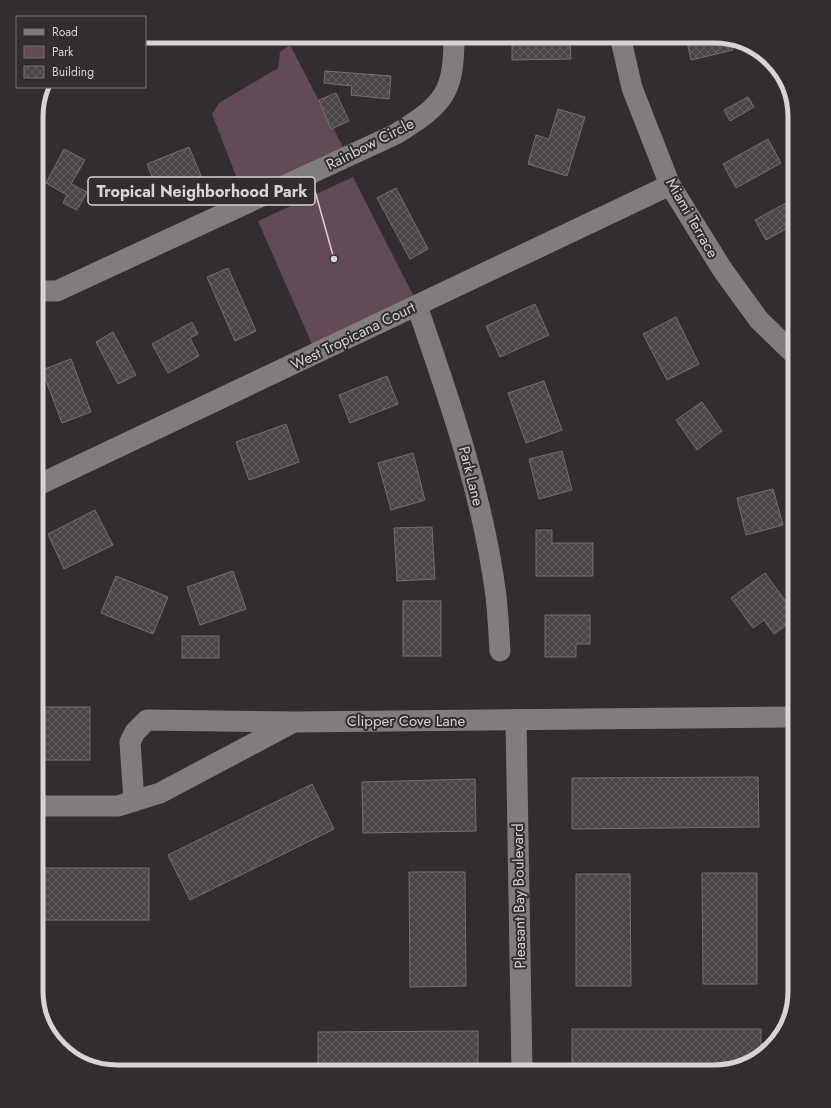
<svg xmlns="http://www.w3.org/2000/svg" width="831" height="1108" font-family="Jost,sans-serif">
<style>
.park{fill:#644957}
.building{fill:url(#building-cross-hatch);stroke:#756f72}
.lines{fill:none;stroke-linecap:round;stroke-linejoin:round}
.minor{stroke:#827c7f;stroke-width:21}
.labels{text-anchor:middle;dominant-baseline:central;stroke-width:4;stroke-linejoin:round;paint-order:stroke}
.street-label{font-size:15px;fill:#d7d4d6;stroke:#322d30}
.rim{fill:none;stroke:#d7d4d6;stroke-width:5}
.leader{fill:none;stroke:#d7d4d6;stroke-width:1.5}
.callout-dot{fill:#d7d4d6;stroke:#322d30;stroke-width:1.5}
.callout{fill:#322d30;stroke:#d7d4d6;stroke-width:1.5}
.callout-label{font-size:16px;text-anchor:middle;font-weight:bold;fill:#d7d4d6}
</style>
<defs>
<pattern id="building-cross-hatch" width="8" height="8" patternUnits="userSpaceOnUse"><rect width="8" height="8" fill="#4a4547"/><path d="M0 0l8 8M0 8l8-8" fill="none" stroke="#635f61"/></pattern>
</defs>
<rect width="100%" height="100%" fill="#322d30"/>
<g class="park">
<path d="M290,45L344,149L243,194L212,114L219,103L278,68L280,52Z"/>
<path d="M353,177L414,297L312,344L258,221Z"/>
</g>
<g class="building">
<path d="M381,36H407L408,39H381Z"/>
<path d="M570,36L571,59L512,60V37Z"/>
<path d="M719,36L731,40L733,50L691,60L686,37Z"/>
<path d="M325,71L391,76L389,99L351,95L352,86L324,83Z"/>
<path d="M336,93L349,121L331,129L319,100Z"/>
<path d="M748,97L754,107L730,121L724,110Z"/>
<path d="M558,109L585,117L567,176L528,164L536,135L549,139Z"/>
<path d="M768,139L781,163L736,188L723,164Z"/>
<path d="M189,147L202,178L160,196L147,164Z"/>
<path d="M64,149L85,160L71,184L87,192L77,210L63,203L67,195L46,183Z"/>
<path d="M396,188L428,249L410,259L377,198Z"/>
<path d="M795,198V224L766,240L755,220Z"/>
<path d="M228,268L256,331L235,341L207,277Z"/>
<path d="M535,304L549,335L500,357L486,326Z"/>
<path d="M676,317L699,364L667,380L643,334Z"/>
<path d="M192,322L198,334L190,338L199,356L168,373L152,344Z"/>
<path d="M113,332L136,375L118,384L96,342Z"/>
<path d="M71,359L91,412L62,423L42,370Z"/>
<path d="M387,376L398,404L350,423L339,395Z"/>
<path d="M544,381L562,430L526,443L508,393Z"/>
<path d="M702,402L722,431L697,450L676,420Z"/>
<path d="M286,424L299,462L249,480L236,442Z"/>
<path d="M562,451L572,490L539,499L529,459Z"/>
<path d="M413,453L425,500L391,510L378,463Z"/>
<path d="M773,489L783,525L746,535L737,498Z"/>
<path d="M95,510L113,545L64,569L48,534Z"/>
<path d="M432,527L435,579L397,581L394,528Z"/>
<path d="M536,530H552V543H593V576H536Z"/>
<path d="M233,571L246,609L200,625L187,587Z"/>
<path d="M765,573L795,614V619L774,634L764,620L753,628L731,598Z"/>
<path d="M116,576L168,597L153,634L101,613Z"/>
<rect x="403" y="601" width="38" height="55"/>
<path d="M545,615H590V644H576V657H545Z"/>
<rect x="182" y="636" width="37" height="22"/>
<rect x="36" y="707" width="54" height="53"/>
<path d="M758,777L759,827L572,829V778Z"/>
<path d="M475,779L476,831L363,833L362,782Z"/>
<path d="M312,784L334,829L190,900L168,855Z"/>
<rect x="36" y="868" width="113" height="52"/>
<path d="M409,872H465L466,986L410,987Z"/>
<path d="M702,873H757V984H703Z"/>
<path d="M576,874H630L631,986H576Z"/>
<path d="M572,1029H761V1056L759,1058L714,1072H572Z"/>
<path d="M478,1031V1072H318V1032Z"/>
</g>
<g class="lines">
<g class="minor">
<path d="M620,36L632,88L670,185L722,269L759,320L795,355"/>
<path d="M36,291H57L396,134C444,104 454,94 454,36"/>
<path d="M417,306C450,401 483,496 496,596C498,615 499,633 500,651"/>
<path d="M36,486L670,185"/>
<path d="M516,720L522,1072"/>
<path d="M134,801L130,742L135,732L147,720L292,722"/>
<path d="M36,806H118L160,793L294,722L795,717"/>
</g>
</g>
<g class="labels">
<g class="street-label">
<text transform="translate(370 144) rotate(-27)">Rainbow Circle</text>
<text transform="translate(692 218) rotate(60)">Miami Terrace</text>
<text transform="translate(353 336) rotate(-26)">West Tropicana Court</text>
<text transform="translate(471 476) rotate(76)">Park Lane</text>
<text x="406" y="721">Clipper Cove Lane</text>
<text transform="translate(519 896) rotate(-91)">Pleasant Bay Boulevard</text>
</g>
</g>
<path d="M0 0H831V1108H0ZM117 43H714A74 74 0 0 1 788 117V991A74 74 0 0 1 714 1065H117A74 74 0 0 1 43 991V117A74 74 0 0 1 117 43Z" fill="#322d30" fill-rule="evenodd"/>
<path class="rim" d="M117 43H714A74 74 0 0 1 788 117V991A74 74 0 0 1 714 1065H117A74 74 0 0 1 43 991V117A74 74 0 0 1 117 43Z"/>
<path class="leader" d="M334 259L315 191"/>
<circle class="callout-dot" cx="334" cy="259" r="4"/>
<rect class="callout" x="88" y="177" width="227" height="28" rx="4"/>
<g class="callout-label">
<text x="202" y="197">Tropical Neighborhood Park</text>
</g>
<rect x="16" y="16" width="130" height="72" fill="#322d30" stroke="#747072"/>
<rect x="24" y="29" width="20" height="6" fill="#827c7f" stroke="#747072"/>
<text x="52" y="36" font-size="12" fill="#d7d4d6">Road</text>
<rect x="24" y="46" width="20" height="12" fill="#644957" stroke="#747072"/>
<text x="52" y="56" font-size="12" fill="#d7d4d6">Park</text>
<rect x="24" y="66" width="20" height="12" fill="url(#building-cross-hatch)" stroke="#747072"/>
<text x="52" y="76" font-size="12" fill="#d7d4d6">Building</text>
</svg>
